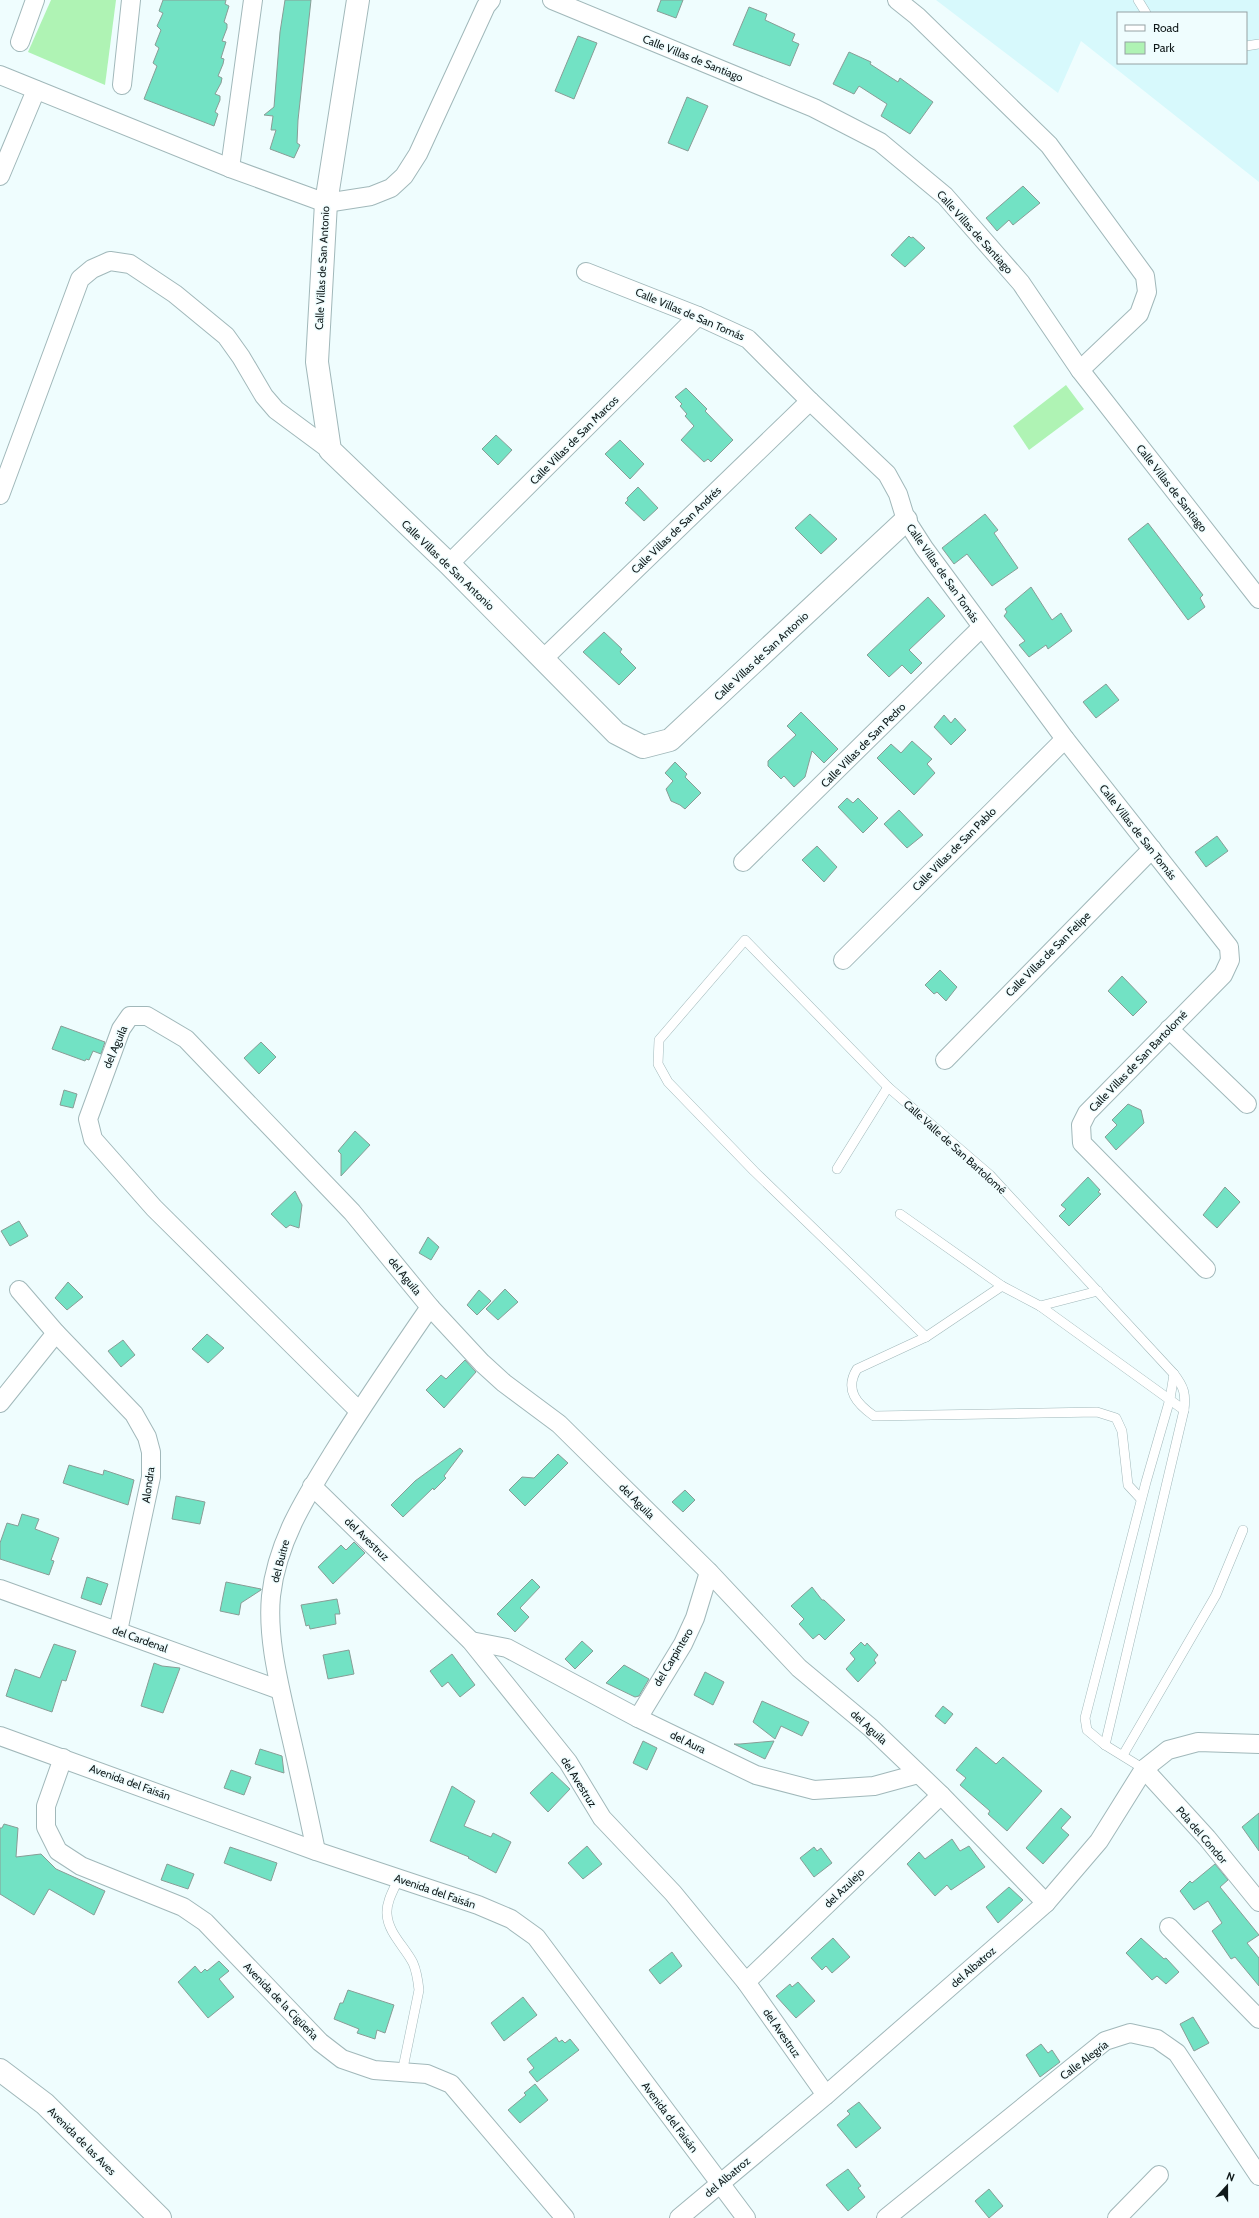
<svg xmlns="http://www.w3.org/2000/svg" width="1259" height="2218" font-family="Cabin,sans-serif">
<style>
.built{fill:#d7f9fc;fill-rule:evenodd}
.green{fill:#aff3b4}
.building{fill:#72e2c4;stroke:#889d96}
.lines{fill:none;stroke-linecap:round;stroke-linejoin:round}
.service-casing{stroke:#a1b8ba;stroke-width:10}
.minor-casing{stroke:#a1b8ba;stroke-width:20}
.tertiary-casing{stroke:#a1b8ba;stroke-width:24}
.service{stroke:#fff;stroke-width:9}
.minor{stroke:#fff;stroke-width:18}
.tertiary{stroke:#fff;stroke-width:22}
.labels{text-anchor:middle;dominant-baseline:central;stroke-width:3;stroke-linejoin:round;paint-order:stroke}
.street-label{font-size:11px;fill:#10191a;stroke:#effdfe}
</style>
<rect width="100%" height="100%" fill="#effdfe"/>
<path class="built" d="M936,0H1259V182L1081,41L1058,93ZM1118,13H1246V63H1118Z"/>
<g class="green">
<path d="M51,0H116L105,85L28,52Z"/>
<path d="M1066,385L1084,409L1029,450L1013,426Z"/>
</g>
<g class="building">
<path d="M163,0H226L225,4L229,6L224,22L227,24V28L222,41L226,42L221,58L224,59L223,64L218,76L222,78L221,83L215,94L220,96V100L215,112L218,114L214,126L144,99L157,66L153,63L159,48L155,45L161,30L157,26L163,13L159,11Z"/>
<path d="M285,0H311L298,120L297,143L300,145L294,158L270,149L276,130H271L273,116L264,115L274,107L280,32Z"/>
<path d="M661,0H683L676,18L657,11Z"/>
<path d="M749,7L767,14L765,20L795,34L792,41L799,44L790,66L733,45Z"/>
<path d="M578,36L597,43L574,99L555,91Z"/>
<path d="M849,52L871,62L870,64L898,82L900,78L933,102L910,134L881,116L887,104L859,86L854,94L833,84Z"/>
<path d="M687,97L708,106L688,151L668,143Z"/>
<path d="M1023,186L1040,203L1013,225L1009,220L997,231L986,218Z"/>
<path d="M909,236L911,238L913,237L925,248L905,267L891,255Z"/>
<path d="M686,388L707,409L705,411L733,440L711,462L708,459L704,462L681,440L694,426L685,416L687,414L680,406L682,404L675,397Z"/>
<path d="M496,435L512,450L498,465L482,449Z"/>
<path d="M620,440L644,464L630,479L605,454Z"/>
<path d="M638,487L658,508L644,521L625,503L628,500L627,498Z"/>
<path d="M810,514L837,539L821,554L795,528Z"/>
<path d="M985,514L998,530L994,533L1018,568L992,586L967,554L954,564L942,548Z"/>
<path d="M1148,523L1203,595L1200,598L1205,607L1188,620L1128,539Z"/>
<path d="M1031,587L1052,620L1061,613L1072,631L1048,649L1046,645L1029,657L1019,645L1025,641L1004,616L1007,612L1005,609Z"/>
<path d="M928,597L945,616L909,650L922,663L911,674L902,665L889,677L867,655Z"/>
<path d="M604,632L622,649L620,652L636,668L619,685L583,652Z"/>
<path d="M1106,684L1119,700L1096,718L1083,702Z"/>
<path d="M801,712L838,749L824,763L812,751L805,777L794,787L784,776L781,779L768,766V761L796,735L787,726Z"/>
<path d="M944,715L951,723L955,718L966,730L951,745L934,727Z"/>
<path d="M912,741L932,759L927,764L935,773L914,795L877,758L891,744L901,753Z"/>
<path d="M675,762L687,774L685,777L701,793L685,809L680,805L671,801L666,789L673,781L665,773Z"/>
<path d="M847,798L853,803L858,798L878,818L863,833L838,807Z"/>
<path d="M899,810L923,835L907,848L884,824Z"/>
<path d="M1217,836L1228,851L1206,867L1195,852Z"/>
<path d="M817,846L837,867L824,882L802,860Z"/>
<path d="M940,970L957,987L946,1001L937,992L934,994L925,985Z"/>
<path d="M1122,976L1147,1002L1133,1016L1108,991Z"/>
<path d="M61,1026L105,1042L101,1054L93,1051L89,1060L86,1059L85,1061L52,1049Z"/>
<path d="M261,1042L276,1057L259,1074L244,1058Z"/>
<path d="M64,1090L77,1094L73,1108L60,1105Z"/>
<path d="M1128,1104L1141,1110L1144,1123L1116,1150L1105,1137L1117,1125L1112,1120Z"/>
<path d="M355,1131L370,1145L341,1176V1154L338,1151Z"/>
<path d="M1088,1177L1100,1190L1098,1192L1101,1194L1069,1226L1059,1216L1066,1209L1061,1205Z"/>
<path d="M1225,1187L1240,1202L1217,1228L1203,1215Z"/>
<path d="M295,1191L302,1205L299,1228L290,1225L286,1228L271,1214Z"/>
<path d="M19,1221L28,1236L10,1246L1,1231Z"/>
<path d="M428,1237L439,1247L431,1260L419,1253Z"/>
<path d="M68,1282L83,1297L67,1310L55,1298Z"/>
<path d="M505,1289L518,1302L498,1320L486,1309Z"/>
<path d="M479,1290L491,1301L477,1315L467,1305Z"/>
<path d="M207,1334L224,1348L208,1363L192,1349Z"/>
<path d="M123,1340L135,1355L121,1367L108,1351Z"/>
<path d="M465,1360L476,1372L444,1408L426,1390L441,1375L446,1379Z"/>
<path d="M460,1448L463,1451L444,1476L446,1478L434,1490L433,1488L403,1517L391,1505L415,1481Z"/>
<path d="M558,1454L568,1463L525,1506L509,1490L522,1477L534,1478Z"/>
<path d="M69,1465L103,1475L104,1470L134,1480L128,1505L63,1483Z"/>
<path d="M685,1490L695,1500L683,1512L672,1502Z"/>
<path d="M176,1496L205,1502L200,1524L172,1519Z"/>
<path d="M22,1514L39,1519L35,1529L59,1538L51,1560L54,1561L49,1575L0,1559V1543L7,1523L18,1526Z"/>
<path d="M354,1542L365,1553L333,1584L318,1567L341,1545L346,1550Z"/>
<path d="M87,1577L108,1584L101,1605L81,1598Z"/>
<path d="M532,1579L540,1587L520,1608L529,1617L515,1632L497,1614Z"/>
<path d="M226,1582L261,1589V1590L241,1603L239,1615L220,1611Z"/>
<path d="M812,1587L822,1600H824L845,1620L825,1640L819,1634L813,1639L799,1624L804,1619L791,1606Z"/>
<path d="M337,1599L340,1614H335L336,1624L310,1629L309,1625L306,1626L301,1605Z"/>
<path d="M582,1641L593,1651L575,1669L565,1659Z"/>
<path d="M861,1642L865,1646L867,1643L878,1655L874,1660L876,1663L858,1682L846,1669L855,1659L850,1653Z"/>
<path d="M54,1644L76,1651L66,1681L62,1680L52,1712L6,1696L15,1669L40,1678Z"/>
<path d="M349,1650L354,1674L328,1679L323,1655Z"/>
<path d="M452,1654L475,1685L460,1697L448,1682L442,1687L430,1671Z"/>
<path d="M154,1663L162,1666L180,1668L163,1713L141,1706Z"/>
<path d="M624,1665L649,1679L639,1696L635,1697L606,1683Z"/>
<path d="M705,1672L724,1682L713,1705L694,1695Z"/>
<path d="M762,1701L809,1722L802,1736L781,1726L775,1739L753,1722Z"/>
<path d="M943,1706L953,1714L945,1724L935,1716Z"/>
<path d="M643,1741L657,1748L647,1770L633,1763Z"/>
<path d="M774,1741L765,1759L734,1744H740Z"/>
<path d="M976,1747L996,1764L1003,1757L1042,1791L1007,1831L988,1814L990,1811L960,1785L966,1778L956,1770Z"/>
<path d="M260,1749L282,1756L284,1773L255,1764Z"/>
<path d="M231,1770L251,1777L244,1795L224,1788Z"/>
<path d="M552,1772L570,1789L548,1812L530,1793Z"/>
<path d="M452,1786L475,1801L464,1826L491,1837L493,1833L511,1842L496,1873L468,1858L469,1857L430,1841Z"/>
<path d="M1061,1808L1071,1817L1061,1828L1069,1835L1043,1864L1026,1848Z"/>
<path d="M1259,1813V1851L1242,1827Z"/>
<path d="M4,1824L18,1828L16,1857L41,1854L56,1869L105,1891L94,1915L49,1889L34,1915L0,1894V1828H2Z"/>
<path d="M952,1839L960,1851L969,1846L985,1867L951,1890L947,1885L935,1896L907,1864L919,1852L925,1859Z"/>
<path d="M587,1846L602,1864L583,1879L568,1863Z"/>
<path d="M230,1847L277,1863L271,1881L224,1863Z"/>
<path d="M814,1847L817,1851L821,1848L832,1863L814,1877L800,1858Z"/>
<path d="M167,1864L194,1874L188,1889L161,1880Z"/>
<path d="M1215,1864L1228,1880L1220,1887L1259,1935L1247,1943L1259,1958V1986L1235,1957L1231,1959L1212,1931L1222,1923L1208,1901L1194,1910L1180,1891L1190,1881L1192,1883Z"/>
<path d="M1009,1887L1023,1900L998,1923L986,1907Z"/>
<path d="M833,1938L850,1957L832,1973L826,1966L822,1970L811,1958Z"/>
<path d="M1141,1938L1164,1959L1166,1958L1179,1972L1166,1984L1157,1976L1152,1980L1126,1953Z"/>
<path d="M672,1952L682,1966L660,1984L649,1970Z"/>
<path d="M219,1961L229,1971L219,1979L234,1997L208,2018L178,1982L195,1966L201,1973L205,1969L207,1971Z"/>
<path d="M798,1982L815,2001L796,2018L776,1996L790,1984L792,1987Z"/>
<path d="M348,1990L394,2005L385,2033L377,2030L375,2039L357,2033L359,2029L334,2019L340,2003H343Z"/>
<path d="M523,1997L537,2015L504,2041L491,2023Z"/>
<path d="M1193,2017L1209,2043L1194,2051L1180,2024Z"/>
<path d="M556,2037L559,2042L562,2040L565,2043L570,2039L579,2050L537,2082L529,2072L534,2068L527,2059Z"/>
<path d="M1041,2044L1048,2053L1052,2050L1060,2062L1040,2077L1026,2055Z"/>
<path d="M535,2084L548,2100L520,2123L508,2110L526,2095L524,2093Z"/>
<path d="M859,2102L881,2128L856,2148L837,2125L850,2114L847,2111Z"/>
<path d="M848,2169L861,2186L858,2188L865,2197L848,2211L826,2185Z"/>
<path d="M989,2189L1003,2206L989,2218L975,2201Z"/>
</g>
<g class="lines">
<defs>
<g id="service">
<path d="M1138,0L1146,13"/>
<path d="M1246,46L1259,44"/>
<path d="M837,1169L888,1087"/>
<path d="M900,1214L1002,1286L1040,1306L1098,1291"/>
<path d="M1002,1286L926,1337L754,1171L668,1082L658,1064L659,1040L745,940L888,1087L990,1175L1174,1374C1184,1387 1186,1394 1184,1410L1105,1745"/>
<path d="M1040,1306L1184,1410"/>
<path d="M926,1337L857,1369C844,1390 857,1404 874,1416L1097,1412L1116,1418L1122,1431L1128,1485L1141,1499"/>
<path d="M1123,1755L1216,1595L1243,1530"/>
<path d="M1144,1769L1105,1745L1087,1730L1085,1718L1146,1482L1170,1399L1174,1374"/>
<path d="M399,1878C394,1889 386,1902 387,1914C388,1933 405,1947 413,1963C417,1972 418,1981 419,1990L402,2073"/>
</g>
<g id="minor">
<path d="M552,0L814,108L880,142L945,196L1021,283L1080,370L1259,599"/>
<path d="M897,0L917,16L1049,145L1145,276L1147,292L1139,314L1080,370"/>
<path d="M20,42L35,0"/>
<path d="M0,75L230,168L326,203L371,196L391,188L404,176L418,154L486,6L491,0"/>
<path d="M122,85L131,0"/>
<path d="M230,168L253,0"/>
<path d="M0,176L36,90"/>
<path d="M586,272L698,316L748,339L810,401L887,474L898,494L906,520L924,548L1065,739L1229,947L1230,960L1223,975L1087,1113L1081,1125L1082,1143L1206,1269"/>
<path d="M0,495L80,279L92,269L110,261L130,264L175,294L226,336L241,357L264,396L276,410L330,450"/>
<path d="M449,564L698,316"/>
<path d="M543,659L810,401"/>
<path d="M743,862L982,627"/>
<path d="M843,960L1065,739"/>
<path d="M1169,1029L1247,1104"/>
<path d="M945,1060L1152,849"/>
<path d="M19,1290L56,1333L134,1414L147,1437L151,1452V1477L118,1631"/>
<path d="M0,1403L56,1333"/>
<path d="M359,1411L154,1208L93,1139L88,1119L121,1029L130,1016H147L186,1039L352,1212L430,1307L482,1363L504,1383L559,1424L709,1572L799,1668L871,1728L941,1795L1046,1903"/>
<path d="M312,1486L471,1641L568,1762L602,1818L673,1893L746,1982L826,2095"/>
<path d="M0,1589L280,1690"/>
<path d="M471,1641L507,1648L638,1718L756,1775L814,1790L874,1786L918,1774"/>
<path d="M638,1718L683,1644L695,1618L709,1572"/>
<path d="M0,1736L316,1851L478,1905L511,1919L536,1937L746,2218"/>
<path d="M63,1758L46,1806V1827L58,1851L81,1866L183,1907L205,1922L320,2042L342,2059L374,2070L427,2074L451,2084L565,2218"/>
<path d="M1144,1769L1207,1838L1259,1902"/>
<path d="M316,1851C307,1808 298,1766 288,1724C279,1683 267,1638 271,1596C277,1542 305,1498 333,1453C364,1403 397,1355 430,1307"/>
<path d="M1169,1927L1259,2019"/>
<path d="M746,1982L941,1795"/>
<path d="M679,2218L826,2095L1046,1903L1099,1841L1144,1769L1168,1750L1198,1742L1259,1744"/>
<path d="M886,2218L1105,2041L1130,2033L1157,2039L1177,2053L1259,2176"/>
<path d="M1117,2218L1159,2175"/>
</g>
<g id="tertiary">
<path d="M358,0L326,203L317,362L330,450L449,564L616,733L643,747L670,740L906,520"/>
<path d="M0,2070L45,2104L160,2218"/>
</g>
</defs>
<use href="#service" class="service-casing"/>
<use href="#minor" class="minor-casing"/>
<use href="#tertiary" class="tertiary-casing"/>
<use href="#service" class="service"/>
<use href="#minor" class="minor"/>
<use href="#tertiary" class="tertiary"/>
</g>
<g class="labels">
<g class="street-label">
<text transform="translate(693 58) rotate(22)">Calle Villas de Santiago</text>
<text transform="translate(975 232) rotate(48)">Calle Villas de Santiago</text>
<text transform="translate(322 268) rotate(-87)">Calle Villas de San Antonio</text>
<text transform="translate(690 314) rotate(23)">Calle Villas de San Tomás</text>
<text transform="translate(574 440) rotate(-45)">Calle Villas de San Marcos</text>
<text transform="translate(1172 488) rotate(52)">Calle Villas de Santiago</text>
<text transform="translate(676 530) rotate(-44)">Calle Villas de San Andrés</text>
<text transform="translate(448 565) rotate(44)">Calle Villas de San Antonio</text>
<text transform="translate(943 573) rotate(55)">Calle Villas de San Tomás</text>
<text transform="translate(761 656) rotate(-43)">Calle Villas de San Antonio</text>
<text transform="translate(863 745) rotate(-45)">Calle Villas de San Pedro</text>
<text transform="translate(1138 832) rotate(52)">Calle Villas de San Tomás</text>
<text transform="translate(954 849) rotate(-45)">Calle Villas de San Pablo</text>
<text transform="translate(1048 954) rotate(-45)">Calle Villas de San Felipe</text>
<text transform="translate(115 1047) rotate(-67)">del Aguila</text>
<text transform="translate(1138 1061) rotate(-46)">Calle Villas de San Bartolomé</text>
<text transform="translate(955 1147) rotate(42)">Calle Valle de San Bartolomé</text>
<text transform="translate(405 1276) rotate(51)">del Aguila</text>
<text transform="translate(148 1485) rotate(-82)">Alondra</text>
<text transform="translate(637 1501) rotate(45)">del Aguila</text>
<text transform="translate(367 1539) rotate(44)">del Avestruz</text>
<text transform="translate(280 1561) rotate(-75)">del Buitre</text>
<text transform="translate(140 1639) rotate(20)">del Cardenal</text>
<text transform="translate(673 1657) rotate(-59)">del Carpintero</text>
<text transform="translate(869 1727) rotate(42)">del Aguila</text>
<text transform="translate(688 1742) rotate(26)">del Aura</text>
<text transform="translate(130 1782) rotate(20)">Avenida del Faisán</text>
<text transform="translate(579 1782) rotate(58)">del Avestruz</text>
<text transform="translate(1202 1835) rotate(49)">Pda del Condor</text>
<text transform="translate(844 1888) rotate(-44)">del Azulejo</text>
<text transform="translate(435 1891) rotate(19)">Avenida del Faisán</text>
<text transform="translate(973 1967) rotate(-41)">del Albatroz</text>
<text transform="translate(281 2001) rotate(46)">Avenida de la Cigüeña</text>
<text transform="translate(782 2033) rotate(55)">del Avestruz</text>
<text transform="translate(1084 2060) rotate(-37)">Calle Alegría</text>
<text transform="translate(670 2117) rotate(53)">Avenida del Faisán</text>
<text transform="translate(82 2141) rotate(45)">Avenida de las Aves</text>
<text transform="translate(727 2177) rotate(-40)">del Albatroz</text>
</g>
</g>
<rect x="1117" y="12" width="130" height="52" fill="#effdfe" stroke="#96a2a3"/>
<rect x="1125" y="25" width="20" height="6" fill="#ffffff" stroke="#96a2a3"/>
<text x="1153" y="32" font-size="12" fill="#10191a">Road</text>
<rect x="1125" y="42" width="20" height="12" fill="#aff3b4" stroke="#96a2a3"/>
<text x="1153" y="52" font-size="12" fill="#10191a">Park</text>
<g transform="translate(1227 2186) rotate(21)" stroke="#effdfe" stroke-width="3" paint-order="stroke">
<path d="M0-3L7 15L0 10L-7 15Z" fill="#10191a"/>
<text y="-6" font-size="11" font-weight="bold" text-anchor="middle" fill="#10191a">N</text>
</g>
</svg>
